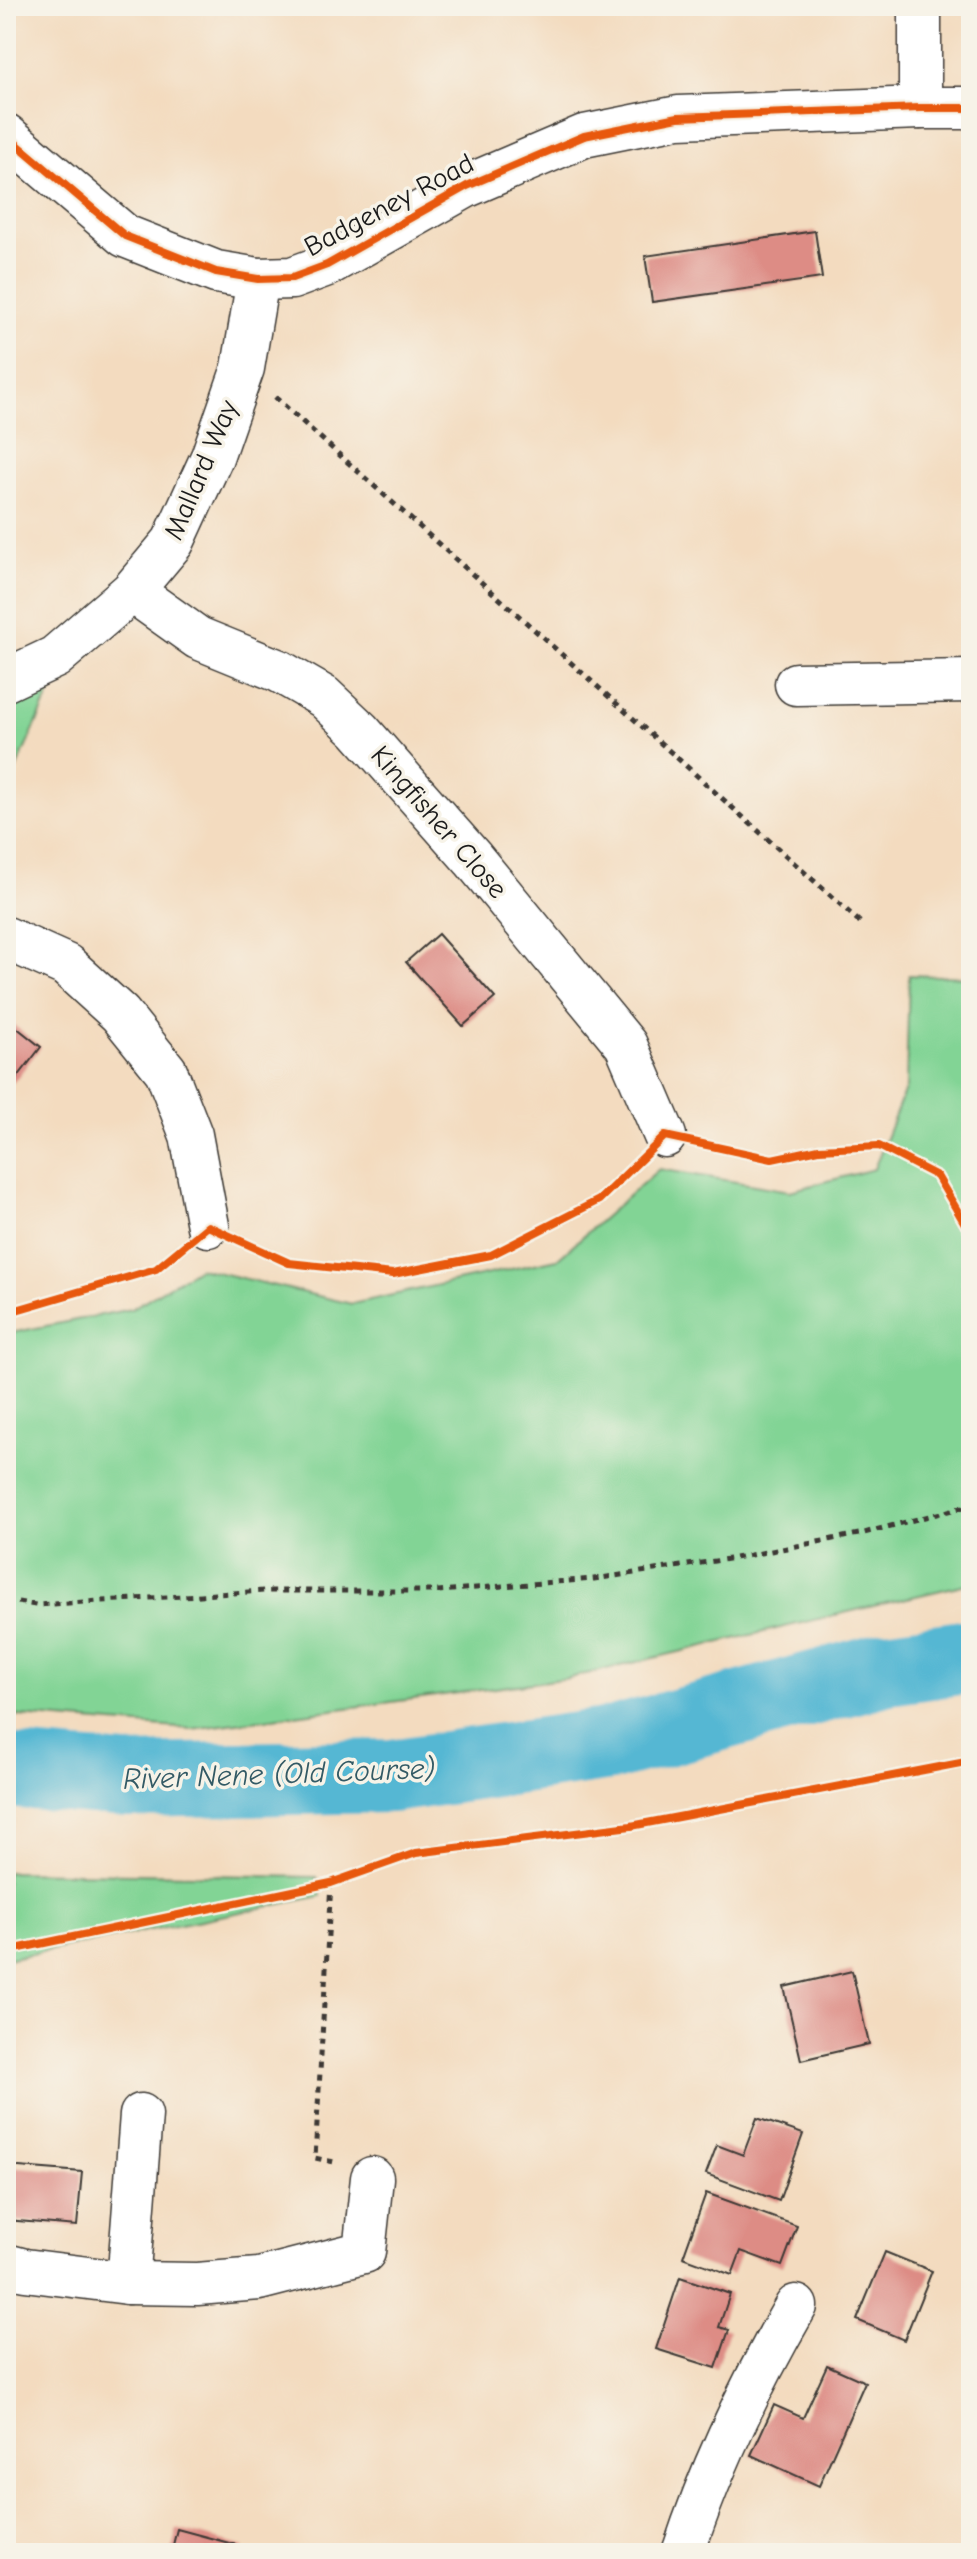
<svg xmlns="http://www.w3.org/2000/svg" width="977" height="2559" font-family="'Comic Neue',sans-serif">
<style>
.green{fill:#82d495;stroke:#4f7858;stroke-width:2}
.lines{fill:none;stroke-linecap:round;stroke-linejoin:round}
.river{stroke:#55b7d3;stroke-width:74}
.building{fill:#dd8c85}
.minor-casing{stroke:#3c3934;stroke-width:45}
.path{stroke:#3c3934;stroke-width:5;stroke-dasharray:6 6;stroke-linecap:butt}
.minor{stroke:#fff;stroke-width:42}
.cycleway-casing{stroke:#f7f3e8;stroke-width:13}
.cycleway{stroke:#e8590c;stroke-width:8}
.labels{text-anchor:middle;dominant-baseline:central;stroke-width:7;stroke-linejoin:round;paint-order:stroke}
.street-label{font-size:28px;fill:#1c1c1c;stroke:#f7f3e8}
.water-label{font-size:30px;font-style:italic;fill:#335a65;stroke:#f7f3e8}
</style>
<rect width="100%" height="100%" fill="#f7f3e8"/>
<filter id="ink" filterUnits="userSpaceOnUse"><feTurbulence type="fractalNoise" baseFrequency=".0125" numOctaves="2"/><feDisplacementMap in="SourceGraphic" scale="16" xChannelSelector="R" yChannelSelector="G"/><feConvolveMatrix kernelMatrix="1 2 1 2 8 2 1 2 1" color-interpolation-filters="sRGB"/></filter>
<filter id="wash" filterUnits="userSpaceOnUse"><feTurbulence type="fractalNoise" baseFrequency=".006" numOctaves="4" result="noise"/><feDisplacementMap in="SourceGraphic" scale="32" xChannelSelector="R" yChannelSelector="G"/><feGaussianBlur stdDeviation="1.8" result="paint"/><feColorMatrix in="noise" values="0 0 0 0 0 0 0 0 0 0 0 0 0 0 0 0 0 1.4 0 .05"/><feComposite in="paint" operator="in"/></filter>
<g filter="url(#wash)">
<rect width="100%" height="100%" fill="#f3dbbf"/>
<g class="green">
<path d="M52,689L6,791V711Z"/>
<path d="M909,975L971,977V1583L569,1678L192,1729L6,1715V1334L131,1309L199,1268L352,1304L557,1259L659,1169L790,1191L874,1169L906,1087Z"/>
<path d="M6,1872L317,1877L321,1896L6,1959Z"/>
</g>
<g class="lines">
<path class="river" d="M6,1771L127,1781L391,1776L611,1744L887,1668L971,1656"/>
</g>
<g id="blocks">
<g class="building">
<path d="M815,231L822,278L652,302L645,256Z"/>
<path d="M438,934L495,998L463,1026L406,962Z"/>
<path d="M6,1019L41,1047L13,1083L6,1077Z"/>
<path d="M852,1971L869,2044L801,2060L784,1987Z"/>
<path d="M757,2118L803,2134L779,2201L706,2174L717,2145L743,2155Z"/>
<path d="M6,2166L82,2172L77,2226L6,2220Z"/>
<path d="M706,2193L797,2226L782,2266L741,2251L732,2275L683,2257Z"/>
<path d="M885,2252L932,2271L904,2340L857,2320Z"/>
<path d="M680,2277L730,2294L719,2327L729,2330L716,2368L656,2349Z"/>
<path d="M827,2365L865,2382L819,2486L751,2455L774,2405L803,2418Z"/>
<path d="M177,2529L244,2547L242,2553H171Z"/>
</g>
</g>
</g>
<g filter="url(#ink)">
<use href="#blocks" fill-opacity="0" stroke="#3c3934" stroke-width="2"/>
<g class="lines">
<defs>
<g id="minor">
<path d="M920,108V6"/>
<path d="M6,135L125,236L216,272L258,279L292,278L327,265L467,186L584,136L678,117L920,108H971"/>
<path d="M132,591L198,638L279,671L324,697L359,730L473,859L626,1045L665,1136"/>
<path d="M6,680L55,657L132,591L173,542L212,457L243,368L258,279"/>
<path d="M796,684L971,681"/>
<path d="M6,938L66,965L120,1014L166,1071L191,1135L208,1226"/>
<path d="M6,2265L25,2270L128,2283L197,2284L259,2279L364,2252L372,2178"/>
<path d="M128,2283L141,2115"/>
<path d="M683,2553C711,2467 751,2384 796,2306"/>
</g>
</defs>
<use href="#minor" class="minor-casing"/>
<g class="path">
<path d="M275,397L861,923"/>
<path d="M6,1600L36,1605L265,1591H438L594,1579L735,1558L864,1533L971,1505"/>
<path d="M331,1883L315,2158L334,2162"/>
</g>
<use href="#minor" class="minor"/>
<defs>
<g id="cycleway">
<path d="M6,135L125,236L216,272L258,279L292,278L327,265L467,186L584,136L678,117L920,108H971"/>
<path d="M6,1313L156,1269L208,1226L289,1263L393,1274L491,1255L599,1200L665,1136L772,1159L819,1149L879,1146L937,1176L971,1234"/>
<path d="M6,1951L331,1883L416,1853L631,1826L971,1761"/>
</g>
</defs>
<use href="#cycleway" class="cycleway-casing"/>
<use href="#cycleway" class="cycleway"/>
</g>
</g>
<g class="labels">
<g class="street-label">
<text transform="translate(389 205) rotate(-28)">Badgeney Road</text>
<text transform="translate(201 470) rotate(-67)">Mallard Way</text>
<text transform="translate(439 822) rotate(49)">Kingfisher Close</text>
</g>
<g class="water-label">
<text transform="translate(279 1774) rotate(-2)">River Nene (Old Course)</text>
</g>
</g>
<rect width="977" height="2559" fill="none" stroke="#f7f3e8" stroke-width="32"/>
</svg>
